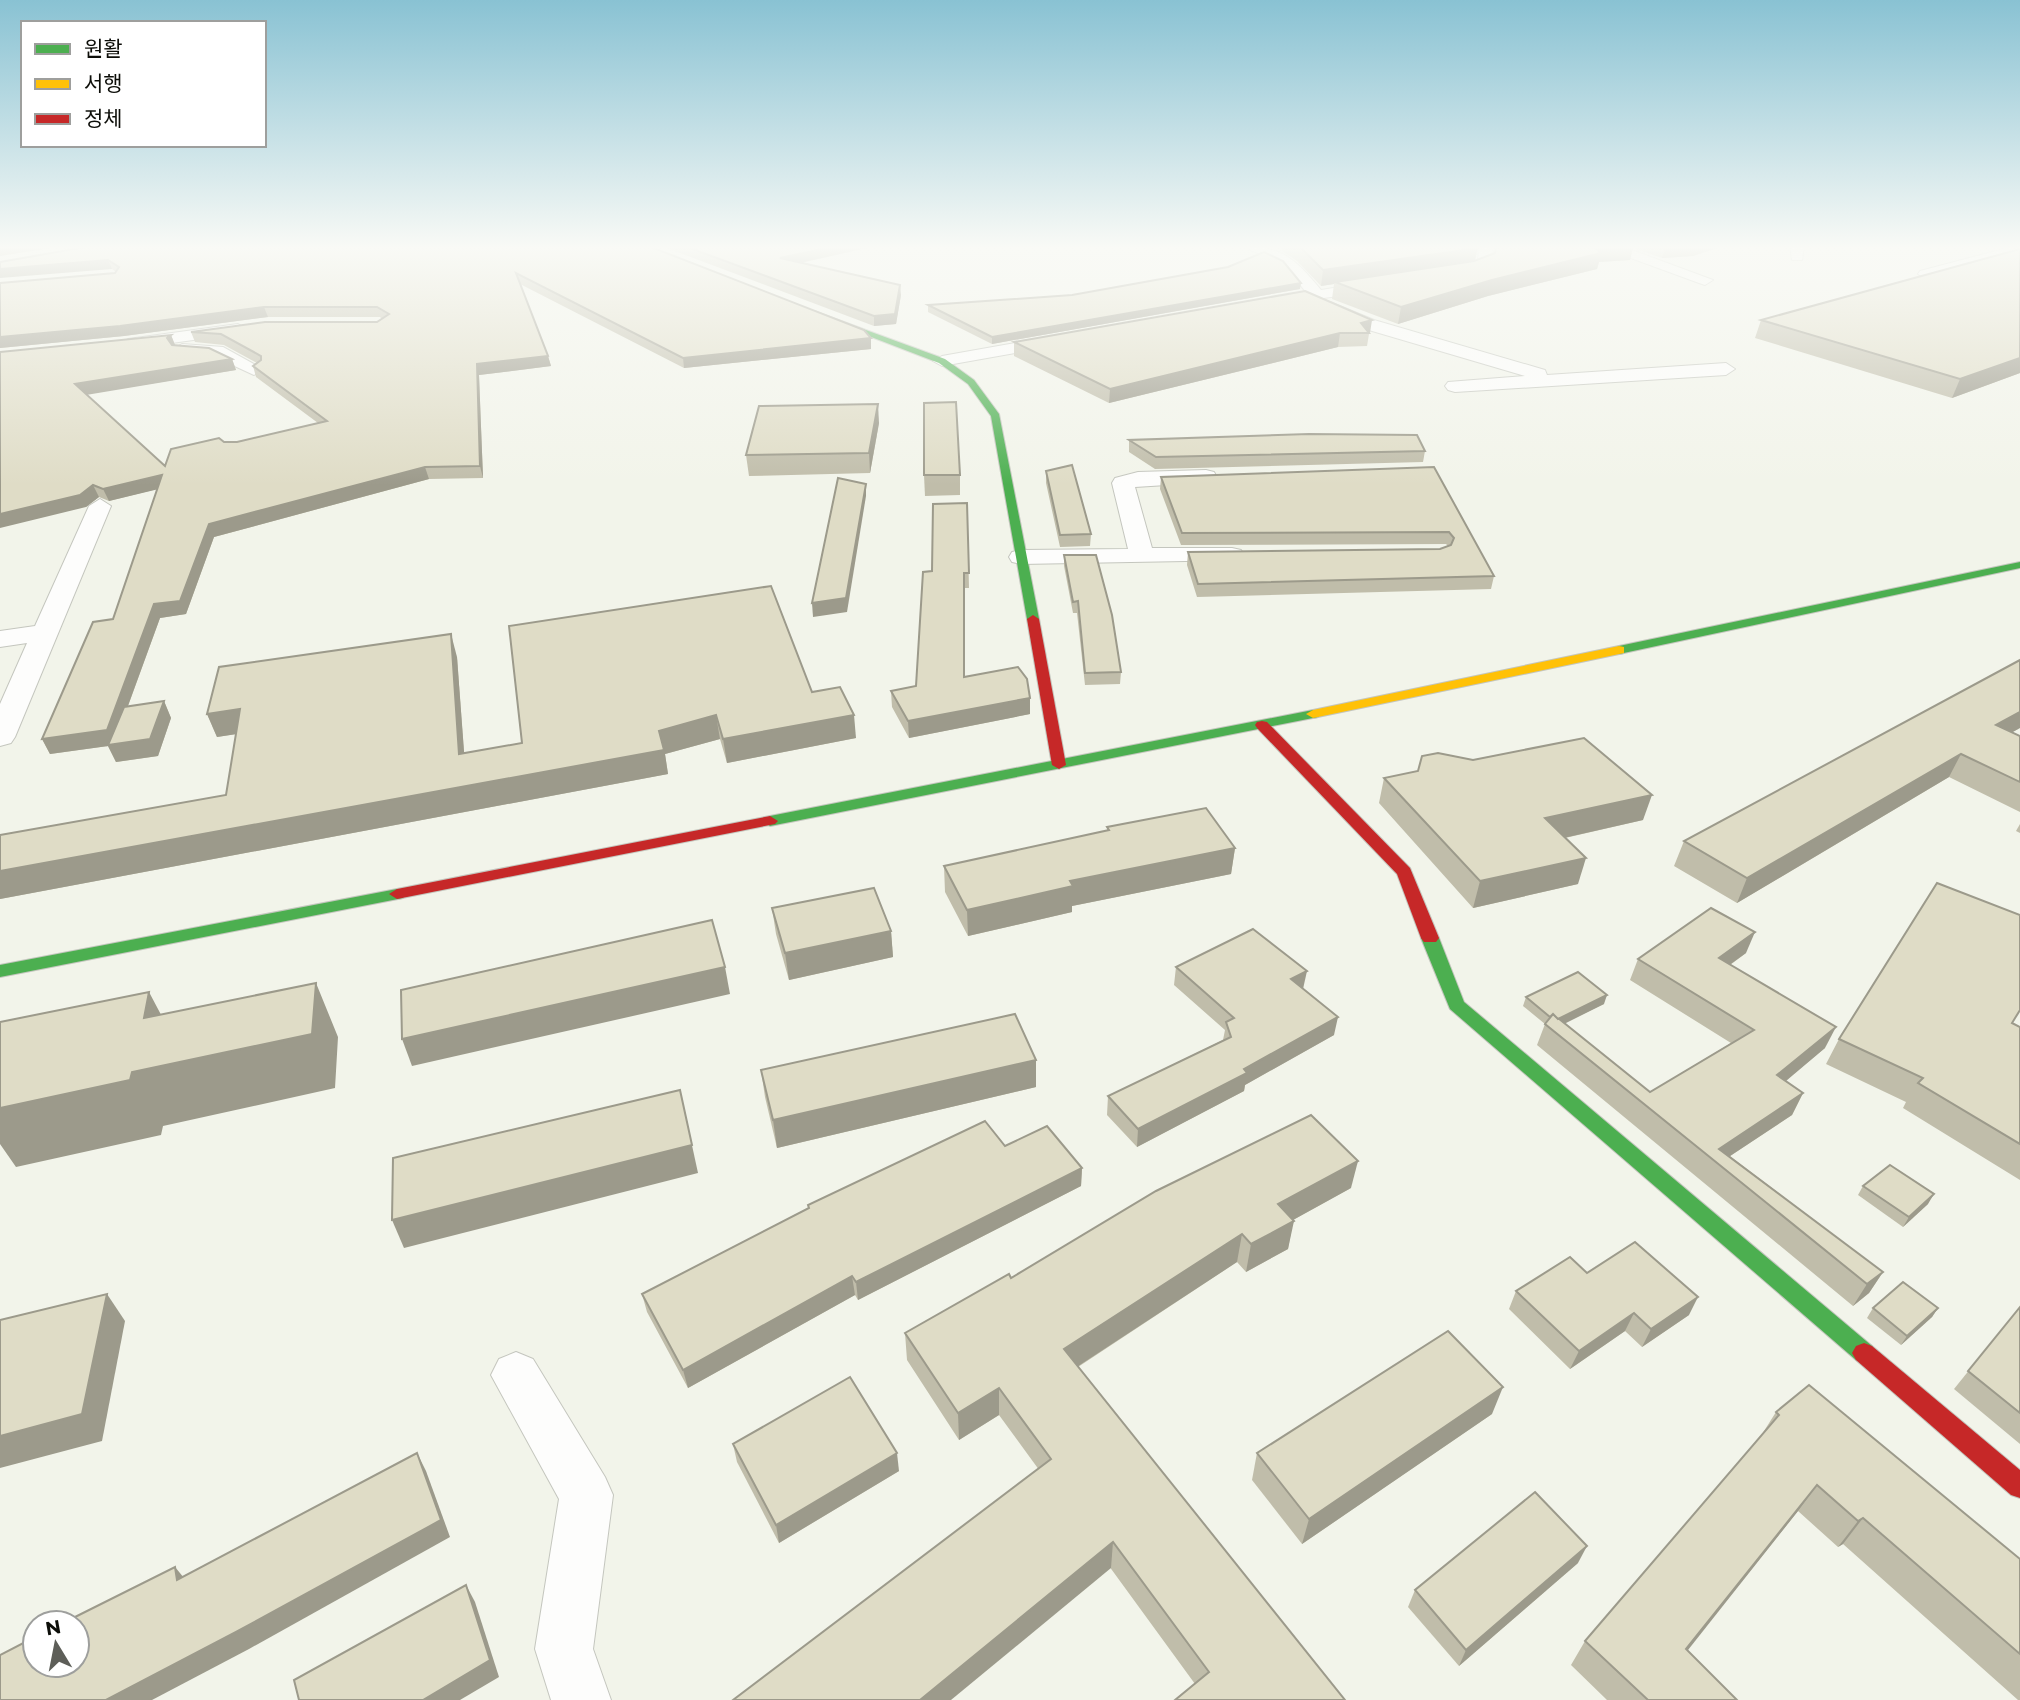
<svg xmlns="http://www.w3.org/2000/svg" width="2020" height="1700" font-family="Montserrat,'Noto Sans KR',sans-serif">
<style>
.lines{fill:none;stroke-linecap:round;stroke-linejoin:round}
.street-casing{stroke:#c4c6be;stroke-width:2}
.fast-casing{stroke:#c4c6be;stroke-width:2}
.slow-casing{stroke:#c4c6be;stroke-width:2}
.jam-casing{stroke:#c4c6be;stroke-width:2}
.street{fill:#fdfdfc;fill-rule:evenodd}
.fast{fill:#4caf50;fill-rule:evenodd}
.slow{fill:#ffc107;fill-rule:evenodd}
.jam{fill:#c62828;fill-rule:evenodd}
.wall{fill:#c0bdaa}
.shaded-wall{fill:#9c9a8b}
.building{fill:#dfdcc6;stroke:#9c9a8b;stroke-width:2}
</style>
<rect width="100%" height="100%" fill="#f2f4ea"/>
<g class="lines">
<defs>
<g id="street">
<path d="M1242,246C1283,246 1296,260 1321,290L1377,281L1385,286L1377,291L1262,306V300L1306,292L1284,265Z"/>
<path d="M1479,246H1493L1491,267L1451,279L1445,277V271L1478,261Z"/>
<path d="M1598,246H1621L1713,280L1705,285L1699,283Z"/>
<path d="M1790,246H1804L1802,260H1792Z"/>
<path d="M2011,247L2018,251L2016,254L1926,279L1918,274L1920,271Z"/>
<path d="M1330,302L1374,320L1545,370L1547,375L1726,363L1735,369L1726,375L1455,392L1448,390L1445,386L1448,382L1525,376L1362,328L1324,311L1322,307Z"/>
<path d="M238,324L247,329L244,333L128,349L119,344L128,339Z"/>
<path d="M1060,335L1069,340L1066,344L942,366L933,361L942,356Z"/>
<path d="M182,344L223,347L263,369L254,375L213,356L176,353L173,349Z"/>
<path d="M1206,470L1214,472L1217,477L1214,482L1135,487L1152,548H1232L1241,550L1244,555L1241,560L1021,564L1012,562L1009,557L1012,552L1021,550L1128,549L1112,483L1115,478L1138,472Z"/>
<path d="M100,499L111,506L15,737L11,743L0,746V704L27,643L0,647V631L35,626L89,506Z"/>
<path d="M516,1352L533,1359L605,1477L613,1495L593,1649L611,1700H551L535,1649L559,1499L491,1375L499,1359Z"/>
</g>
<g id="fast">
<path d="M814,311L945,359L974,380L999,414L1039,619L1037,622H1029L1027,619L991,416L968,384L939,363L814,315Z"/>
<path d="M2020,562V568L1619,654L1613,650L1619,646Z"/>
<path d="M1313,710L1320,714L1318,717L770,826L762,821L770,816Z"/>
<path d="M397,889L403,890L405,894L403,898L0,977V965Z"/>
<path d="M1430,932L1439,938L1464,1002L1872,1346L1876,1353L1872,1360L1864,1363L1856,1360L1450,1009L1421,938Z"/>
</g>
<path id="slow" d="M1619,646L1624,647V653L1313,718L1306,714L1313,710Z"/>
<g id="jam">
<path d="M1033,615L1039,619L1066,765L1059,769L1052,765L1027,619Z"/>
<path d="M1262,721L1267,722L1410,868L1439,938L1436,942H1424L1421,938L1397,874L1257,728L1255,725L1257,722Z"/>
<path d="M770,816L778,821L775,824L397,899L389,894L397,889Z"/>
<path d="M1864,1343L1872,1346L2020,1470V1498L2011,1495L1856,1360L1852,1353L1856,1346Z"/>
</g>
</defs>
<use href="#street" class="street-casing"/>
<use href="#fast" class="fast-casing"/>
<use href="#slow" class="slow-casing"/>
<use href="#jam" class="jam-casing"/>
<use href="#street" class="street"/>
<use href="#fast" class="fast"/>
<use href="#slow" class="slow"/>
<use href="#jam" class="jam"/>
</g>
<g class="wall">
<path d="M651,247L871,338V349L684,368L520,284L548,356L551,366L479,375L483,478L429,479L214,537L186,614L160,618L128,706L164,701L171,718L158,756L116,762L108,746L50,754L42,739L113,619L157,489L109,501L99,497L86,507L0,352L171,335L175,345L232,359L236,370L86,394L165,466L224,442H237L318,423L256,377L253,366L257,363L224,345L195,342L191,332L377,322L382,319L380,317H268L124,336L0,348V283L115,273L116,272L112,269L0,262Z"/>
<path d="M664,247H871L801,263L901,295L896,324L874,326Z"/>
<path d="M1282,247H1478L1475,260L1471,262L1494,254L1496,247H1720L1693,256L1662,258L1633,248L1630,260L1599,262L1597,269L1488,296L1398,324L1332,299L1334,284L1321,286L1297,261L1282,251Z"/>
<path d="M2020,249V373L1952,398L1755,338L1761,320Z"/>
<path d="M1300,289L992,344L928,312V305Z"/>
<path d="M1370,333L1369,334L1367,346L1338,347L1109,403L1014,356V342Z"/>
<path d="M879,423L870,473L749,476L746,455Z"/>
<path d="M1129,440L1425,451L1423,462L1155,469L1129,452Z"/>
<path d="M1434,467L1494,576L1491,589L1197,597L1187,565L1188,552L1440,549L1448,546L1446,544L1181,545L1160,489L1161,477Z"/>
<path d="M1046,471L1091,534L1090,546L1060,547L1046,483Z"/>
<path d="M924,475H960V495L925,496Z"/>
<path d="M967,503L969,588H965L964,677L1030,714L909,738L892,707L891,691L916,686L932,571Z"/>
<path d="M1064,555L1121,672L1120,684L1085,685L1077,613H1073L1064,566Z"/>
<path d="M457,657L464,753L812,692L856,738L727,763L720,739L665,754L668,774L0,899V835L226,795L236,734L217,737L207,714Z"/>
<path d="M2020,728L2012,732L2020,736V812L1949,777L1737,903L1674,866L1684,841Z"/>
<path d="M1384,778L1643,820L1565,838L1578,884L1473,908L1379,803Z"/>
<path d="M2020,824V833L2016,831Z"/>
<path d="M1107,827L1235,848L1231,874L1072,906V912L968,936L945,892L944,866L1107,831Z"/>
<path d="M772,908L891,931L893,957L789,980L776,934Z"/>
<path d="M1746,953L1730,965L1825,1048L1785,1081L1803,1093L1792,1115L1730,1156L1883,1272L1869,1293L1853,1306L1537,1045L1545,1024L1523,1006L1526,997L1604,1004L1564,1023L1650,1092L1731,1043L1630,980L1638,959Z"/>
<path d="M1176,967L1303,989L1334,1035L1245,1085L1244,1091L1137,1147L1107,1115L1108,1096L1223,1040L1225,1030L1174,985Z"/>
<path d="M2012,1023L2020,1027V1180L1903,1108L1906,1102L1826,1064L1839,1039Z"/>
<path d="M761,1070L1036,1087L777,1148L765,1097Z"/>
<path d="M1005,1146L1082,1168L1081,1186L858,1300L855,1295L688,1388L647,1312L642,1294L808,1208V1205Z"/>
<path d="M1863,1186L1928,1204L1903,1227L1858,1195Z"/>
<path d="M1351,1188L1293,1220L1288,1249L1246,1272L1237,1262L1078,1367L1345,1700L1195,1684L999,1415L959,1440L907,1360L905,1333L1011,1278Z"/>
<path d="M1587,1273L1689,1315L1642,1347L1625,1331L1570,1369L1509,1309L1516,1291Z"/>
<path d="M2020,1307V1444L1954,1389Z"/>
<path d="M1873,1308H1938L1932,1317L1901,1345L1867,1318Z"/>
<path d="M1776,1412L2020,1559V1700H2018L1843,1544L1838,1547L1798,1511L1687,1650L1737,1700H1607L1571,1665L1585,1641L1759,1439Z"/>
<path d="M1492,1414L1302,1544L1252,1480L1257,1453Z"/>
<path d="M733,1444L899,1471L779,1543L737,1462Z"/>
<path d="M1578,1563L1459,1666L1408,1607L1415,1590Z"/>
</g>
<g class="shaded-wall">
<path d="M0,247H58L0,256Z"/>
<path d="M831,247H871L781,267L780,258Z"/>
<path d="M1473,247H1478L1475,260L1461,265L1335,282L1334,284L1321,286L1323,270Z"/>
<path d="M1594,247H1633L1630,260L1599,262L1597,269L1488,296L1398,324L1401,307Z"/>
<path d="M1665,247H1720L1693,256L1662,258Z"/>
<path d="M108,260L112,269L0,278V269Z"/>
<path d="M1301,283L1300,289L992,344V337Z"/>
<path d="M900,285L901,295L896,324L874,326V316Z"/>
<path d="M264,307L268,317L124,336L0,348V337Z"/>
<path d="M1372,320L1370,333L1369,334L1361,323Z"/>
<path d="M1340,333L1338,347L1109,403L1110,389Z"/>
<path d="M171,335L175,345L170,348L167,338Z"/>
<path d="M871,338V349L684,368L683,358Z"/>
<path d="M548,356L551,366L479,375L483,478L480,466L477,364Z"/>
<path d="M2020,358V373L1952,398L1960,379Z"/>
<path d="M232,359L236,370L80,396L75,384Z"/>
<path d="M878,404L879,423L870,473L869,453Z"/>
<path d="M425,467L429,479L214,537L186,614L160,618L114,744L164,701L171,718L158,756L116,762L108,746L50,754L42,739L154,604L209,524Z"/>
<path d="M162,475L167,487L109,501L103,489Z"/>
<path d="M866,484V496L847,612L813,617L812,603Z"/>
<path d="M93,485L99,497L86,507L0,528V514Z"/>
<path d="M451,634L457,657L466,778L459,754Z"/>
<path d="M1030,698V714L909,738L908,721Z"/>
<path d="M240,709L250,732L217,737L207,714Z"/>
<path d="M2020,712V728L1984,748L1996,725Z"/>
<path d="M716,715L720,739L665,754L668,774L0,899V871L659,731Z"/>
<path d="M854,715L856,738L727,763L723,739Z"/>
<path d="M1961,754L1949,777L1737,903L1747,878Z"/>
<path d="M1652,795L1643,820L1537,844L1545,818Z"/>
<path d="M1235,848L1231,874L1072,906V912L968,936L967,910L1070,881Z"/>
<path d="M1586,858L1578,884L1473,908L1480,881Z"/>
<path d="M891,931L893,957L789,980L785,953Z"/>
<path d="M1755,932L1746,953L1710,979L1719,958Z"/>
<path d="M725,967L730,994L412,1066L402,1039Z"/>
<path d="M1307,971L1303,989L1291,979Z"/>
<path d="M316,983L338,1037L335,1088L163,1126L161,1135L16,1167L0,1144V1090L144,1018L149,992L177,1045Z"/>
<path d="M1607,995L1604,1004L1552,1030L1555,1020Z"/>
<path d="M1338,1017L1334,1035L1245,1085L1244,1091L1137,1147L1138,1129Z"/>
<path d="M1836,1027L1825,1048L1767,1097L1777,1075Z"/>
<path d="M1036,1060V1087L777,1148L773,1120Z"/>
<path d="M680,1090L698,1173L404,1248L392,1220Z"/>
<path d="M1803,1093L1792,1115L1718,1164L1719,1149Z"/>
<path d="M1358,1161L1351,1188L1273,1231L1278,1204Z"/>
<path d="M1082,1168L1081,1186L858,1300L856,1282Z"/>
<path d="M1934,1194L1928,1204L1903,1227L1909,1217Z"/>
<path d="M1294,1221L1288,1249L1246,1272L1251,1244Z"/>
<path d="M1242,1234L1237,1262L1063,1376L1064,1349Z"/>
<path d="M1883,1272L1869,1293L1853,1306L1867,1284Z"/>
<path d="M852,1276L855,1295L688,1388L683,1370Z"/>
<path d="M107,1294L125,1321L102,1441L0,1468V1436Z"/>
<path d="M1698,1297L1689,1315L1642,1347L1651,1329Z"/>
<path d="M1938,1308L1932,1317L1901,1345L1907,1336Z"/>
<path d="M1634,1313L1625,1331L1570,1369L1579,1351Z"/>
<path d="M1503,1387L1492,1414L1302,1544L1309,1519Z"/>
<path d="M999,1388V1415L959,1440L958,1413Z"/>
<path d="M417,1453L426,1471L450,1537L249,1649L152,1700H106Z"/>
<path d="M897,1453L899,1471L779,1543L776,1525Z"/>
<path d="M1817,1485L1798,1511L1669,1674L1686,1649Z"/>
<path d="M1863,1518L1843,1544L1838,1547L1858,1521Z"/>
<path d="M1113,1542L1111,1568L951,1700H920Z"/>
<path d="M1587,1546L1578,1563L1459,1666L1466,1650Z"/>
<path d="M175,1567L189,1584L177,1580Z"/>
<path d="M466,1585L475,1602L499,1677L460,1700H423Z"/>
</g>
<g class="building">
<path d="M85,247H651L864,330L871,338L683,358L516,273L548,356L477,364L480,466L425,467L209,524L180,601L154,604L107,730L42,739L93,622L113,619L162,475L103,489L93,485L80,495L0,514V352L171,335L167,338L172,345L209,348L232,359L75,384L165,466L171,449L219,438L224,442H237L327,421L253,366L261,360V356L221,334L191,332L265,322H377L389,314L377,307H264L120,326L0,337V283L115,273L119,267L108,260L0,269V262Z"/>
<path d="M687,247H831L780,258L900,285L895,314L874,316Z"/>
<path d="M1300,247H1473L1464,250L1323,270Z"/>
<path d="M1496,247H1604H1594L1601,253L1492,280L1401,307L1335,282L1474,261L1495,253Z"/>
<path d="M2020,249V358L1960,379L1761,320Z"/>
<path d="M1264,252L1283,261L1301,283L992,337L928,305L1072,295L1228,267Z"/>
<path d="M1305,291L1372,320L1361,323L1369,333H1340L1110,389L1014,342Z"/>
<path d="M956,402L960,475H924V403Z"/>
<path d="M878,404L869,453L746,455L759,406Z"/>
<path d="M1309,434L1417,435L1425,451L1156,457L1129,440Z"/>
<path d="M1072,465L1091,534L1060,535L1046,471Z"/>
<path d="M1434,467L1494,576L1198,584L1188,552L1440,549L1451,545L1454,538L1449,532L1182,533L1161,477Z"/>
<path d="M838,478L866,484L846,598L812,603Z"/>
<path d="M967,503L969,573H964V677L1018,667L1027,679L1030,698L908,721L891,691L916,686L923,572L932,571L933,504Z"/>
<path d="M1064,555H1096L1112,615L1121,672L1085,673L1078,601L1073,602Z"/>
<path d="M771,586L812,692L840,687L854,715L723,739L716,715L659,731L664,750L0,871V835L226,795L240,709L207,714L219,667L451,634L459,754L522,743L509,626Z"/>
<path d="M2020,660V712L1996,725L2020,736V782L1961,754L1747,878L1684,841Z"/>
<path d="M164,701L150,739L108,745L124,707Z"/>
<path d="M1584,738L1652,795L1545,818L1586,858L1480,881L1384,778L1418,771L1422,756L1438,753L1473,760Z"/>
<path d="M1206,808L1235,848L1070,881L1073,886L967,910L944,866L1109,830L1107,827Z"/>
<path d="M1937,883L2020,915V1010L2012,1023L2020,1027V1144L1918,1083L1923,1078L1839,1039Z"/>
<path d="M874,888L891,931L785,953L772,908Z"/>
<path d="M1711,908L1755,932L1719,958L1836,1027L1777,1075L1803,1093L1719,1149L1883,1272L1867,1284L1545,1024L1553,1014L1650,1092L1754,1030L1638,959Z"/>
<path d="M712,920L725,967L402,1039L401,990Z"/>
<path d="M1253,929L1307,971L1291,979L1338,1017L1244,1069L1247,1073L1138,1129L1108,1096L1231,1037L1226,1022L1234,1018L1176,967Z"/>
<path d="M1578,972L1607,995L1558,1019L1553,1014L1550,1017L1526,997Z"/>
<path d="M316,983L312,1034L132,1072L130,1080L0,1108V1022L149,992L144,1018Z"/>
<path d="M1015,1014L1036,1060L773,1120L761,1070Z"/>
<path d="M680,1090L692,1145L392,1220L393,1158Z"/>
<path d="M1311,1115L1358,1161L1278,1204L1294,1221L1251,1244L1242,1234L1064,1349L1345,1700H1175L1209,1672L1113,1542L920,1700H733L1051,1459L999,1388L958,1413L905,1333L1009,1274L1011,1278L1156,1191Z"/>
<path d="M985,1121L1005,1146L1047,1126L1082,1168L856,1282L852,1276L683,1370L642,1294L809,1208L808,1205Z"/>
<path d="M1890,1165L1934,1194L1909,1217L1863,1186Z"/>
<path d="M1635,1242L1698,1297L1651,1329L1634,1313L1579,1351L1516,1291L1570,1257L1587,1273Z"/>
<path d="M1903,1282L1938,1308L1907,1336L1873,1308Z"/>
<path d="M107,1294L82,1414L0,1436V1320Z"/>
<path d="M2020,1307V1413L1968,1371Z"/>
<path d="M1448,1331L1503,1387L1309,1519L1257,1453Z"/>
<path d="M850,1377L897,1453L776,1525L733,1444Z"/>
<path d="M1809,1385L2020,1559V1654L1863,1518L1858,1521L1817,1485L1686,1649L1737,1700H1648L1585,1641L1779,1415L1776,1412Z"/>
<path d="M417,1453L441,1520L236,1632L106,1700H0V1655L35,1637V1665H77V1623H63L175,1567L177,1580Z"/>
<path d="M1535,1492L1587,1546L1466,1650L1415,1590Z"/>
<path d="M466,1585L490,1660L423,1700H299L294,1680Z"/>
</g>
<linearGradient id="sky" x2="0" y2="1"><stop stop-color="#89c2d3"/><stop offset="0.51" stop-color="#f9faf6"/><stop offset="1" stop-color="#f9faf6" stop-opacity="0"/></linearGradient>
<rect width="2020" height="485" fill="url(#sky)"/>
<rect x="21" y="21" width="245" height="126" fill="#ffffff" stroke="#9e9f9d" stroke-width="2"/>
<rect x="35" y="44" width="35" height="10" fill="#4caf50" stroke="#9e9f9d" stroke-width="2"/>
<text x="84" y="56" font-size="21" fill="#0d0e09">원활</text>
<rect x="35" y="79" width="35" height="10" fill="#ffc107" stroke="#9e9f9d" stroke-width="2"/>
<text x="84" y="91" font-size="21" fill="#0d0e09">서행</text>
<rect x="35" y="114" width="35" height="10" fill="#c62828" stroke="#9e9f9d" stroke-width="2"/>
<text x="84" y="126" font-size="21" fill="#0d0e09">정체</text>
<g transform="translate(56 1644) rotate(350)"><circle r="33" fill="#ffffff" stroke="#9e9f9d" stroke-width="2"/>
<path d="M0-5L12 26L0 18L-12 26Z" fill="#5d5e58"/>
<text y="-10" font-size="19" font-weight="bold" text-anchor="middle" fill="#0d0e09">N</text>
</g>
</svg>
